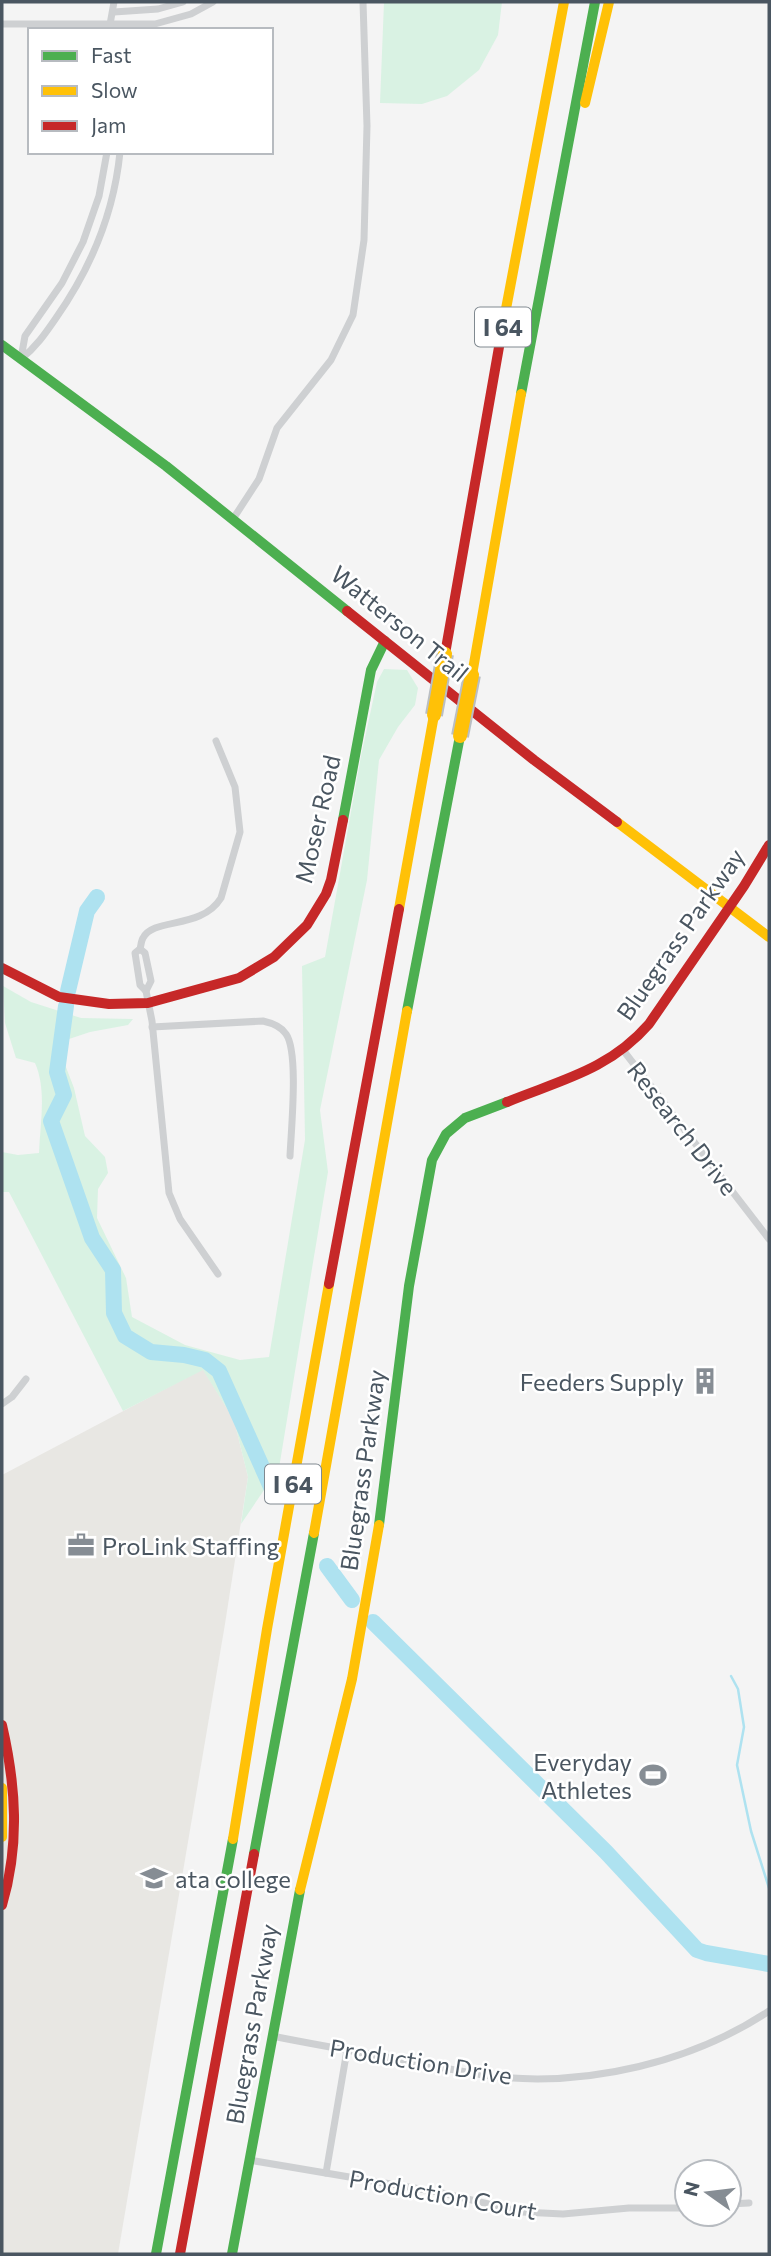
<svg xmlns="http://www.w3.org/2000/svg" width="771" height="2256" font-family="Commissioner,sans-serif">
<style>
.commercial{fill:#e8e7e3}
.green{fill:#d9f2e3}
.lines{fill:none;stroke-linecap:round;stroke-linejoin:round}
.stream{stroke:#aee2f0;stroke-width:2.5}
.river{stroke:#aee2f0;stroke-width:16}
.street{stroke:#ced0d2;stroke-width:7}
.fast{stroke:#4caf50;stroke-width:10}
.slow{stroke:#ffc107;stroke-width:10}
.jam{stroke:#c62828;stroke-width:10}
.slow-bridge-casing{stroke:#b9bec3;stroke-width:18;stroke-linecap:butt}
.slow-bridge{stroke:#ffc107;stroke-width:14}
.labels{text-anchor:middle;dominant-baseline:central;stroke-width:5;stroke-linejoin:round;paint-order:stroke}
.shield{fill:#fff;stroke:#808990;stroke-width:2}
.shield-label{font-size:23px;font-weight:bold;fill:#4a5661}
.street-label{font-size:24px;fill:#4a5661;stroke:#fff}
.poi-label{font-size:24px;fill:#4a5661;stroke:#fff;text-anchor:end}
</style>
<rect width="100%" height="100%" fill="#f4f4f4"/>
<path class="commercial" d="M203,1369L234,1420L248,1477L225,1624L118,2254H2V1475Z"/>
<g class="green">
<path d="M384,2H502L498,35L479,70L447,96L422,104L380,103Z"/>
<path d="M384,669L407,670L418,688L415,705L398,727L379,760L367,880L320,1110L328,1172L279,1468L241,1524L248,1477L234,1420L203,1370L123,1411L9,1192H2V1152L18,1155L39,1153C40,1124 47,1090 35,1063L16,1058L5,1023L3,986L31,1002L81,1018L133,1019L128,1025L90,1032L69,1039L64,1062L74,1088L85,1136L105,1157L108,1173L98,1189L97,1218L126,1278L132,1317L185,1345L240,1360L269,1357L305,1140L302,966L325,957L361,756L377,682Z"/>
</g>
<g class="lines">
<path class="stream" d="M731,1676L738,1689L744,1727L737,1765L751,1831L769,1888"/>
<g class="river">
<path d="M68,991L87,911L97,897"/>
<path d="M66,1006L57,1072L64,1095L51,1121L92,1238L113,1270L114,1313L125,1336L151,1352L184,1355L205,1360L219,1371L271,1487"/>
<path d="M327,1566L352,1600"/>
<path d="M373,1622L606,1852L697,1950L706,1953L769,1964"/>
</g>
<g class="street">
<path d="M114,12L158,9L183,2"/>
<path d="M2,24H155L191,14L213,2"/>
<path d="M109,30L114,2"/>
<path d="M21,358L25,336L62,283L83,242L99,196L107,152"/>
<path d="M21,359C36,347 45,334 56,318C91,268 114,213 120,152"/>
<path d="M233,519L259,479L277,428L331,360L353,315L364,240L367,126L363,2"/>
<path d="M216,741L235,787L240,832L221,898C201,930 154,917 143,938C141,941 141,946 140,949L135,953L140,985L146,991L152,1021L169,1193L180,1219L218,1274"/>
<path d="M140,949L145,953L151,981L146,991"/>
<path d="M152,1027L263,1021C272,1023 281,1026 286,1034C299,1052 291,1131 290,1156"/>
<path d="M623,1050L769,1239"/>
<path d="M2,1404L12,1397L26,1379"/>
<path d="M272,2036C317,2045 363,2053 409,2061C438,2067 468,2073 498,2077C590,2086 692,2062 769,2011"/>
<path d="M249,2160L438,2192L522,2212L563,2214L629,2208H687"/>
<path d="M326,2173L347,2050"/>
<path d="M729,2204L749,2203"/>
</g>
<g class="fast">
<path d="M2,345L166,466L347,611"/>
<path d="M521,394L595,2"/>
<path d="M343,820L371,670L385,641"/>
<path d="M407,1011L460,736"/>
<path d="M379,1525L409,1286L432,1160L446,1134L465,1118L507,1102"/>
<path d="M254,1854L314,1533"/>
<path d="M156,2254L233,1839"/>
<path d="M232,2254L300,1890"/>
</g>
<g class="slow">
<path d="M585,103L609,2"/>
<path d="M502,330L564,2"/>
<path d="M472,675L521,394"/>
<path d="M617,822L769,937"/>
<path d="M399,909L434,715"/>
<path d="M314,1533L407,1011"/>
<path d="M2,1788V1837"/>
<path d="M233,1839L267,1629L329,1284"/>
<path d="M300,1890L352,1679L379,1525"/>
</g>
<g class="jam">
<path d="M347,611L534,760L617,822"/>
<path d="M445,654L502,330"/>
<path d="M2,968L59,997L109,1004L148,1003L239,978L274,957L307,925L326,894L331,880L343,820"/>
<path d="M507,1102C561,1080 609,1070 649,1024L744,886L769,845"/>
<path d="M329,1284L399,909"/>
<path d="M2,1725C16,1786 20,1844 2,1905"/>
<path d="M180,2254L254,1854"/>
</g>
<defs>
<g id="slow-bridge">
<path d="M434,715L445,654"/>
<path d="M460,736L472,675"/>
</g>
</defs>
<use href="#slow-bridge" class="slow-bridge-casing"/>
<use href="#slow-bridge" class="slow-bridge"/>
</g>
<defs>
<symbol id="building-bare" viewBox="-9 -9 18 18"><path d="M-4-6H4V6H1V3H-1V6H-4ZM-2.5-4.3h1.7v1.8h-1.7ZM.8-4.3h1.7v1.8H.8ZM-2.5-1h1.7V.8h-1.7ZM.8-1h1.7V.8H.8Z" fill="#868d94" stroke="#fff" stroke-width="2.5" paint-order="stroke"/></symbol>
<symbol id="office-bare" viewBox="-9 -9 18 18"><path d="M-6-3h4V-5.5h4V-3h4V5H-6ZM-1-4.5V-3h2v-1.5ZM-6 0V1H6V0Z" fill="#868d94" stroke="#fff" stroke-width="2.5" paint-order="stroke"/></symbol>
<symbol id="stadium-bare" viewBox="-9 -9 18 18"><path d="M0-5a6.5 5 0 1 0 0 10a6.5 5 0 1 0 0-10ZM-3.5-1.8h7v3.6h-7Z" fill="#868d94" stroke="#fff" stroke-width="2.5" paint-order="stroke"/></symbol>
<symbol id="university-bare" viewBox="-9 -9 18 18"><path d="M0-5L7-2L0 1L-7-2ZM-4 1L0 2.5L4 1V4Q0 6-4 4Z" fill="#868d94" stroke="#fff" stroke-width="2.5" paint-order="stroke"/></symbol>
</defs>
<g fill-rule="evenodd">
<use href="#building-bare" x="686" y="1362" width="38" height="38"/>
<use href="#office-bare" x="62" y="1526" width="38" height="38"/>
<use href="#stadium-bare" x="634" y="1756" width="38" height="38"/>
<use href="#university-bare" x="135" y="1859" width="38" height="38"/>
</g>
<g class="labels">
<g class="shield">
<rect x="475" y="307.5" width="56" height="39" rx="5"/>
<rect x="265" y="1464.5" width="56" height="39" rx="5"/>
</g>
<g class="shield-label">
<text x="503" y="327">I 64</text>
<text x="293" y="1484">I 64</text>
</g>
<g class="street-label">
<text transform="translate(400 623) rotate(39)">Watterson Trail</text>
<text transform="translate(317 819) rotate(-77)">Moser Road</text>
<text transform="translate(680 934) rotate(-55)">Bluegrass Parkway</text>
<text transform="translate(683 1128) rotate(52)">Research Drive</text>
<text transform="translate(362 1470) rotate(-82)">Bluegrass Parkway</text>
<text transform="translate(251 2024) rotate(-80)">Bluegrass Parkway</text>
<text transform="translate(421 2061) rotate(9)">Production Drive</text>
<text transform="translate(443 2194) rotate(10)">Production Court</text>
</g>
<g class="poi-label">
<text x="684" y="1381">Feeders Supply</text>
<text x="102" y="1545" text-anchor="start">ProLink Staffing</text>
<text x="632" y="1761">Everyday<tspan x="632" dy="28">Athletes</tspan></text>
<text x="175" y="1878" text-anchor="start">ata college</text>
</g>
</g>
<rect width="771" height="2256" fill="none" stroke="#4a5661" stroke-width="7"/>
<rect x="28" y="28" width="245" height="126" fill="#ffffff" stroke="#b7bbc0" stroke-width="2"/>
<rect x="42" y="51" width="35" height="10" fill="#4caf50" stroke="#b7bbc0" stroke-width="2"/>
<text x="91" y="63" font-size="21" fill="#4a5661">Fast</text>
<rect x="42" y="86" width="35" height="10" fill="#ffc107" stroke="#b7bbc0" stroke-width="2"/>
<text x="91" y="98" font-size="21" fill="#4a5661">Slow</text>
<rect x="42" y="121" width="35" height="10" fill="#c62828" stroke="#b7bbc0" stroke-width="2"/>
<text x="91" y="133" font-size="21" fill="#4a5661">Jam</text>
<g transform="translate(708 2193) rotate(284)"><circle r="33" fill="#ffffff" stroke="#b7bbc0" stroke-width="2"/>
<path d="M0-5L12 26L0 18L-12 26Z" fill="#868d94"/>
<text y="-10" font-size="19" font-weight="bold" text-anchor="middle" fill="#4a5661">N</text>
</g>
</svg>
